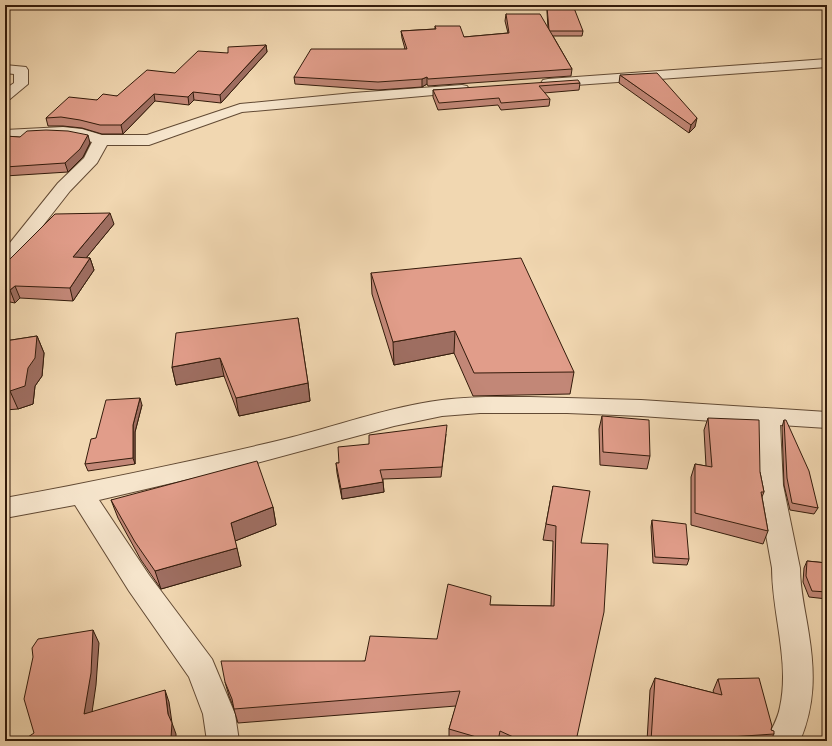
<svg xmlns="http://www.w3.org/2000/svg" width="832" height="746" font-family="'EB Garamond',serif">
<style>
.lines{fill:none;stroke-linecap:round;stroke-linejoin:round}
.minor-casing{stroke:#624a34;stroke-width:2}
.minor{fill:#f6e5cc;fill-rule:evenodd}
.wall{fill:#c28777;stroke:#331b0b}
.shaded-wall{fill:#9e6e61;stroke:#331b0b}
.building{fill:#e19d8a;stroke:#331b0b}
</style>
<rect width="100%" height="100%" fill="#f1d7b1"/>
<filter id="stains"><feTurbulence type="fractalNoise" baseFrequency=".005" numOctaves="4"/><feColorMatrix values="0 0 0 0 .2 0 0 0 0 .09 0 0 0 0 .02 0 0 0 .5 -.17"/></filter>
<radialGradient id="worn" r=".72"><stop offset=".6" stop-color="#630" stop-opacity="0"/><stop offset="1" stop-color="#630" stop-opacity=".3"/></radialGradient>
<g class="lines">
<defs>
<g id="minor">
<path d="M827,59V67L548,87L543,86L541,83L543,80L548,79Z"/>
<path d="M5,65L26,67L28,70V84L10,99L5,100V89L14,83V74L5,73Z"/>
<path d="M462,85L467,86L469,89L467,92L242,112L149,145H107L97,163L70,191L12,265L5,267V249L58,183L84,158L92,142C64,133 34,138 5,140V130L63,127L82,129L102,135H147L240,104L353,93Z"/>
<path d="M530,397L641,400L827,412V428L780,425L783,485L800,568C800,591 806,613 809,635C815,673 815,705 800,741H766C771,730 778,719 780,707C790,661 772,614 772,568L757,485L756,424L641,416L567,413H480L442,416L394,426L253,464L99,500L149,575L212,659L235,714L239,741H207L203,714L189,677L129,591L75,505L5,518V498C97,481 189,462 281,440C335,427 387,407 442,400C471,396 501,397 530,397Z"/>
</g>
</defs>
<use href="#minor" class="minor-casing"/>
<use href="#minor" class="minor"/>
</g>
<g class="wall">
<path d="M547,7L583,31L582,36H553L572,69L571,76L428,86L427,84L422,87L378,90L295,84L294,77L405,49L402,38L401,31L435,29V26L464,37L508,33L505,21L506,14L548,28L547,12Z"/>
<path d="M266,45L267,52L221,103L194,100L189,105L155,101L123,134H102L82,128L63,126H48L46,118L97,100L117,96L228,53Z"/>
<path d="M620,75L695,127L689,133L619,83Z"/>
<path d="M580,83L579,90L544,93L550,99L549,106L501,110L498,105L438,110L433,97V90Z"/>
<path d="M5,136L90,143L83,157L68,172L5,176Z"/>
<path d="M114,224L86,258H90L94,270L73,301L20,298L15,303L5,301V264Z"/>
<path d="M371,273L574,372L570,394L473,396L454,353L394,365L372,294Z"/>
<path d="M298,318L308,383L310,401L239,416L224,376L176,385L172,367Z"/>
<path d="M37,336L44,353L42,376L35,386L33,404L18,409L5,410V341Z"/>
<path d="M142,405L135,432V464L88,471L85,464L96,438Z"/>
<path d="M602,416L650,456L647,469L600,465L599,429Z"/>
<path d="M708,418L760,472L764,492L762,497L768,531L763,544L691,525V477L695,464L706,466L704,430Z"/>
<path d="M784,420L818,508L814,514L790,510L784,485L782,427Z"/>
<path d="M446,434L441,477L383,479V482L384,492L342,499L337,473L336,463H339L369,444Z"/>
<path d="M553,486L581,543L576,741H449V729L456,706L238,723L233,706L229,696L225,682L365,661L437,639L491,605L551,606L553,541L543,540Z"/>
<path d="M111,500L273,507L276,525L235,541L241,566L161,589L141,560L118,518Z"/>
<path d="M652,520L689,559L687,565L653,563L651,527Z"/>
<path d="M807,561L827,563V599L809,597L803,582L804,568Z"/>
<path d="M655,678L714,693L713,691L718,679L771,730L774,734L770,741H647L650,690Z"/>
</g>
<g class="shaded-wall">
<path d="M266,45L267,52L221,103L220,95Z"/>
<path d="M427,77V84L422,87V79Z"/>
<path d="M193,92L194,100L189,105L188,97Z"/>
<path d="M154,94L155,101L123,134L121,125Z"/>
<path d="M697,118L695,127L689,133L691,125Z"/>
<path d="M88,135L90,143L83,157L68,172L65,163Z"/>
<path d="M110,213L114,224L77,269L73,257Z"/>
<path d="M90,258L94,270L73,301L70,288Z"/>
<path d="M15,286L20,298L15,303L10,290Z"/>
<path d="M455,331L454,353L394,365L393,342Z"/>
<path d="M37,336L44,353L42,376L35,386L33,404L18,409L10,391Z"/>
<path d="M220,358L224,376L176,385L172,367Z"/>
<path d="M308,383L310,401L239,416L236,398Z"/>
<path d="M140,398L142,405L135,432V464L133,458V425Z"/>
<path d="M383,482L384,492L342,499L341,489Z"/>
<path d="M273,507L276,525L235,541L231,523Z"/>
<path d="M237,548L241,566L161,589L155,571Z"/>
<path d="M93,630L99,643L96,685L90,726L84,714Z"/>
<path d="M165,690L169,702L172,723L176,734V741H171V738Z"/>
</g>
<g class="building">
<path d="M547,7L574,8L583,31H550L549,30Z"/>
<path d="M506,14H540L572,69L428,79L427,77L422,79L378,82L294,77L311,49H407L401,31L436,29L435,26H460L464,37L509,33Z"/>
<path d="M266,45L220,95L193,92L188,97L154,94L121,125H100L80,120L61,117L46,118L69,97L97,100L103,94L117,96L147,70L175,73L198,51L228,53V47Z"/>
<path d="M657,73L697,118L691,125L620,75Z"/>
<path d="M578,80L580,83L539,86L550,99L501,103L499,98L439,103L433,90Z"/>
<path d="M46,130L68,131L88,135L80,149L65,163L5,167V136L20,137L27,131Z"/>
<path d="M110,213L73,257L90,258L70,288L15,286L10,290H5V264L55,214Z"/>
<path d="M521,258L574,372L474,373L455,331L393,342L371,273Z"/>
<path d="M298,318L308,383L236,398L220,358L172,367L176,333Z"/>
<path d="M37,336L35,358L28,368L25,386L10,391H5V341Z"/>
<path d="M140,398L133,425V458L85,464L91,439L96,438L106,400Z"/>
<path d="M602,416L649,420L650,456L603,452Z"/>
<path d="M708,418L759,420L760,472L764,492H761L768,531L695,513V464L712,467Z"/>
<path d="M784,420H786L809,471L818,508L792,503L787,478Z"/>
<path d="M447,425L442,467L380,470L383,482L341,489L336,463H339L338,447L369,444V435Z"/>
<path d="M257,461L273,507L231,523L237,548L155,571L135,542L111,500Z"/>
<path d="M553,486L590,491L581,543L608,544L604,612L576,741H522L500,731L498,741H490L449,729L460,691L234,709L232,699L225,682L221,661H365L370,636L437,639L448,584L491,596L490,605L554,606L556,526L546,524Z"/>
<path d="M652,520L686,524L689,559L655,557Z"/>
<path d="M807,561L827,563V592L812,591L806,576Z"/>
<path d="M93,630L91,673L84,714L165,690L168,714L172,723L171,738V741H22L34,733L24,699L33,657L32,648L38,639Z"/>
<path d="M655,678L722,695L718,679L759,678L772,726L771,730L774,731V734L701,739V741H651Z"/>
</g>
<rect width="832" height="746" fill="none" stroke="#f1d7b1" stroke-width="20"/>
<rect x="6" y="6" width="820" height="734" fill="none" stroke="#331b0b" stroke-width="2"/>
<rect x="10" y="10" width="812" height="726" fill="none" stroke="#331b0b"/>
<rect width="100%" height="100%" filter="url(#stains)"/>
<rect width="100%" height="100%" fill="url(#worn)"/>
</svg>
